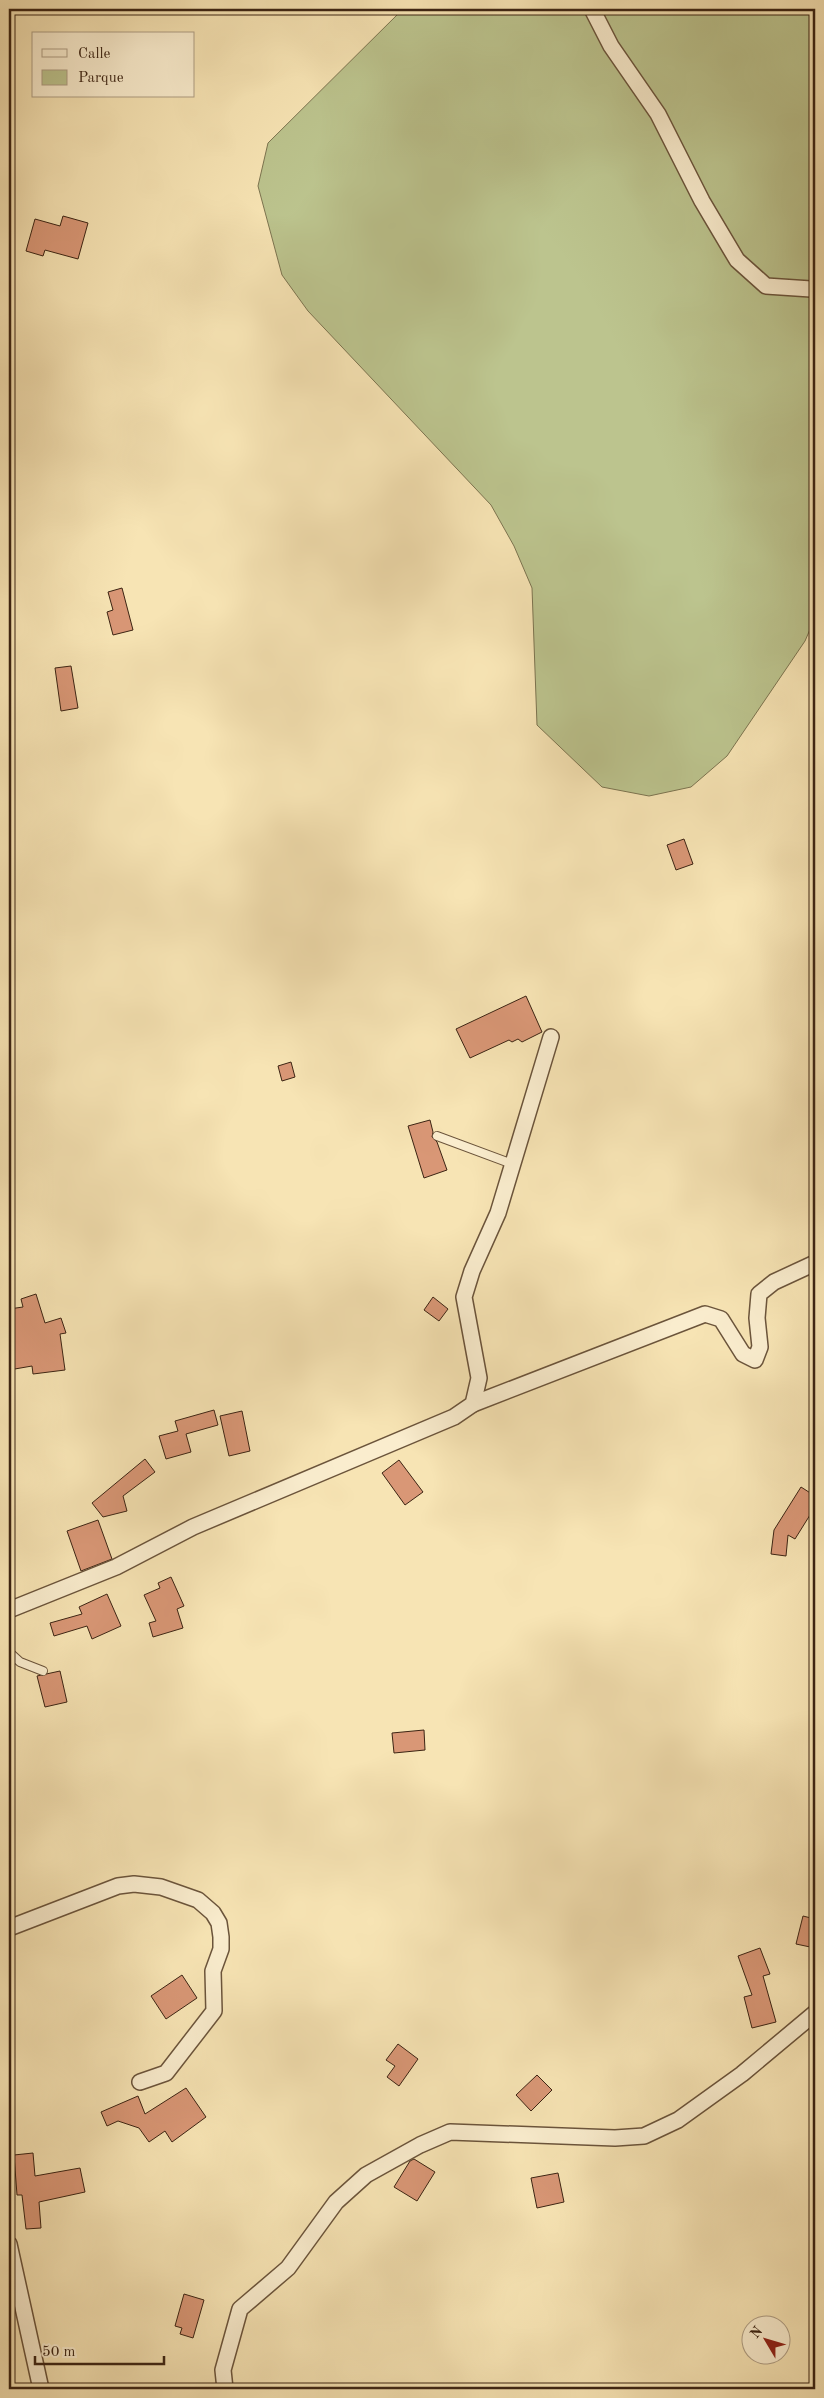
<svg xmlns="http://www.w3.org/2000/svg" width="824" height="2398" font-family="'Old Standard TT',serif">
<style>
.green{fill:#bcc48e;stroke:#7c7450}
.building{fill:#d99776;stroke:#3c2413}
.lines{fill:none;stroke-linecap:round;stroke-linejoin:round}
.lane-casing{stroke:#6b543b;stroke-width:10}
.street-casing{stroke:#6b543b;stroke-width:18}
.lane{stroke:#faedce;stroke-width:8}
.street{stroke:#faedce;stroke-width:15}
</style>
<rect width="100%" height="100%" fill="#f7e4b4"/>
<filter id="stains"><feTurbulence type="fractalNoise" baseFrequency=".004" numOctaves="4"/><feColorMatrix values="0 0 0 0 .2 0 0 0 0 .09 0 0 0 0 .02 0 0 0 .5 -.17"/></filter>
<radialGradient id="worn" r=".72"><stop offset=".6" stop-color="#630" stop-opacity="0"/><stop offset="1" stop-color="#630" stop-opacity=".3"/></radialGradient>
<path class="green" d="M403,9H815V618L805,641L727,756L691,787L649,796L602,787L537,725L532,588L514,546L491,505L308,311L282,275L258,186L268,143Z"/>
<g class="building">
<path d="M63,216L88,223L78,259L45,250L43,256L26,251L35,219L60,226Z"/>
<path d="M122,588L133,630L113,635L107,612L113,610L108,592Z"/>
<path d="M71,666L78,708L61,711L55,668Z"/>
<path d="M684,839L693,864L676,870L667,845Z"/>
<path d="M526,996L542,1032L522,1042L518,1039L512,1042L509,1040L470,1058L456,1029Z"/>
<path d="M291,1062L295,1077L282,1081L278,1066Z"/>
<path d="M430,1120L433,1132L432,1137L437,1142L447,1170L424,1178L408,1126Z"/>
<path d="M36,1294L45,1323L61,1318L66,1333L60,1334L65,1370L33,1374L32,1366L9,1370V1309L23,1307L21,1299Z"/>
<path d="M433,1297L448,1309L439,1321L424,1310Z"/>
<path d="M214,1410L218,1425L186,1434L191,1452L166,1459L159,1436L178,1431L175,1421Z"/>
<path d="M242,1411L250,1451L229,1456L220,1416Z"/>
<path d="M145,1459L155,1472L123,1496L127,1511L103,1517L92,1503Z"/>
<path d="M399,1460L423,1492L405,1505L382,1473Z"/>
<path d="M801,1487L815,1496V1507L795,1539L788,1535L786,1556L771,1554L774,1530Z"/>
<path d="M98,1520L112,1559L81,1571L67,1531Z"/>
<path d="M171,1577L184,1606L177,1609L183,1628L153,1637L149,1623L156,1621L144,1595L160,1588L158,1583Z"/>
<path d="M107,1594L121,1626L92,1639L87,1626L54,1636L50,1623L82,1614L79,1607Z"/>
<path d="M60,1671L67,1702L45,1707L37,1676Z"/>
<path d="M424,1730L425,1750L394,1753L392,1733Z"/>
<path d="M803,1916L815,1919V1948L796,1944Z"/>
<path d="M760,1948L770,1974L763,1976L776,2022L752,2028L744,1997L752,1995L738,1956Z"/>
<path d="M182,1975L197,1998L166,2019L151,1996Z"/>
<path d="M398,2044L418,2059L399,2086L387,2077L395,2066L386,2060Z"/>
<path d="M537,2075L552,2090L531,2111L516,2095Z"/>
<path d="M186,2088L206,2117L172,2142L165,2131L149,2142L139,2128L118,2121L107,2126L101,2112L138,2096L145,2114Z"/>
<path d="M33,2153L35,2176L80,2168L85,2192L39,2202L41,2228L26,2229L22,2195H17L14,2155Z"/>
<path d="M414,2159L435,2172L417,2201L394,2187L410,2161Z"/>
<path d="M558,2173L564,2202L537,2208L531,2178Z"/>
<path d="M184,2294L204,2300L193,2338L180,2334L182,2328L175,2326Z"/>
</g>
<g class="lines">
<defs>
<g id="lane">
<path d="M437,1136L515,1165"/>
<path d="M9,1652L20,1662L43,1671"/>
</g>
<g id="street">
<path d="M592,9L611,46L658,114L702,201L737,260L766,286L811,289L815,287"/>
<path d="M473,1404L705,1314L721,1319L743,1354L755,1360L760,1347L757,1318L759,1294L774,1282L815,1263"/>
<path d="M9,1610L116,1567L193,1527L454,1417L473,1404L479,1378L464,1297L472,1271L498,1213L551,1037"/>
<path d="M9,1928L118,1886L134,1884L161,1887L198,1900L213,1913L219,1923L221,1937V1949L213,1971L214,2011L166,2073L140,2082"/>
<path d="M9,2244L41,2389"/>
<path d="M225,2389L223,2370L240,2309L288,2268L336,2202L366,2175L420,2145L450,2132L615,2138L644,2136L678,2120L742,2074L815,2013"/>
</g>
</defs>
<use href="#lane" class="lane-casing"/>
<use href="#street" class="street-casing"/>
<use href="#lane" class="lane"/>
<use href="#street" class="street"/>
</g>
<rect width="824" height="2398" fill="none" stroke="#f7e4b4" stroke-width="30"/>
<rect x="10" y="10" width="804" height="2378" fill="none" stroke="#3c2413" stroke-width="2.5"/>
<rect x="15" y="15" width="794" height="2368" fill="none" stroke="#3c2413"/>
<rect x="32" y="32" width="162" height="65" fill="#faedce" stroke="#ae9d83"/>
<rect x="42" y="49" width="25" height="8" fill="#faedce" stroke="#ae9d83"/>
<text x="78" y="58" font-size="15" fill="#3c2413">Calle</text>
<rect x="42" y="70" width="25" height="15" fill="#bcc48e" stroke="#ae9d83"/>
<text x="78" y="82" font-size="15" fill="#3c2413">Parque</text>
<g transform="translate(766 2340) rotate(308)"><circle r="24" fill="#faedce" stroke="#ae9d83"/>
<path d="M0-4L9 19L0 12L-9 19Z" fill="#8f2418"/>
<text y="-8" font-size="14" font-weight="bold" text-anchor="middle" fill="#3c2413">N</text>
</g>
<path d="M35 2356v8h129v-8" fill="none" stroke="#3c2413" stroke-width="2.5"/>
<text x="42" y="2356" font-size="15" fill="#3c2413" stroke="#faedce" stroke-width="4" paint-order="stroke">50 m</text>
<rect width="100%" height="100%" filter="url(#stains)"/>
<rect width="100%" height="100%" fill="url(#worn)"/>
</svg>
